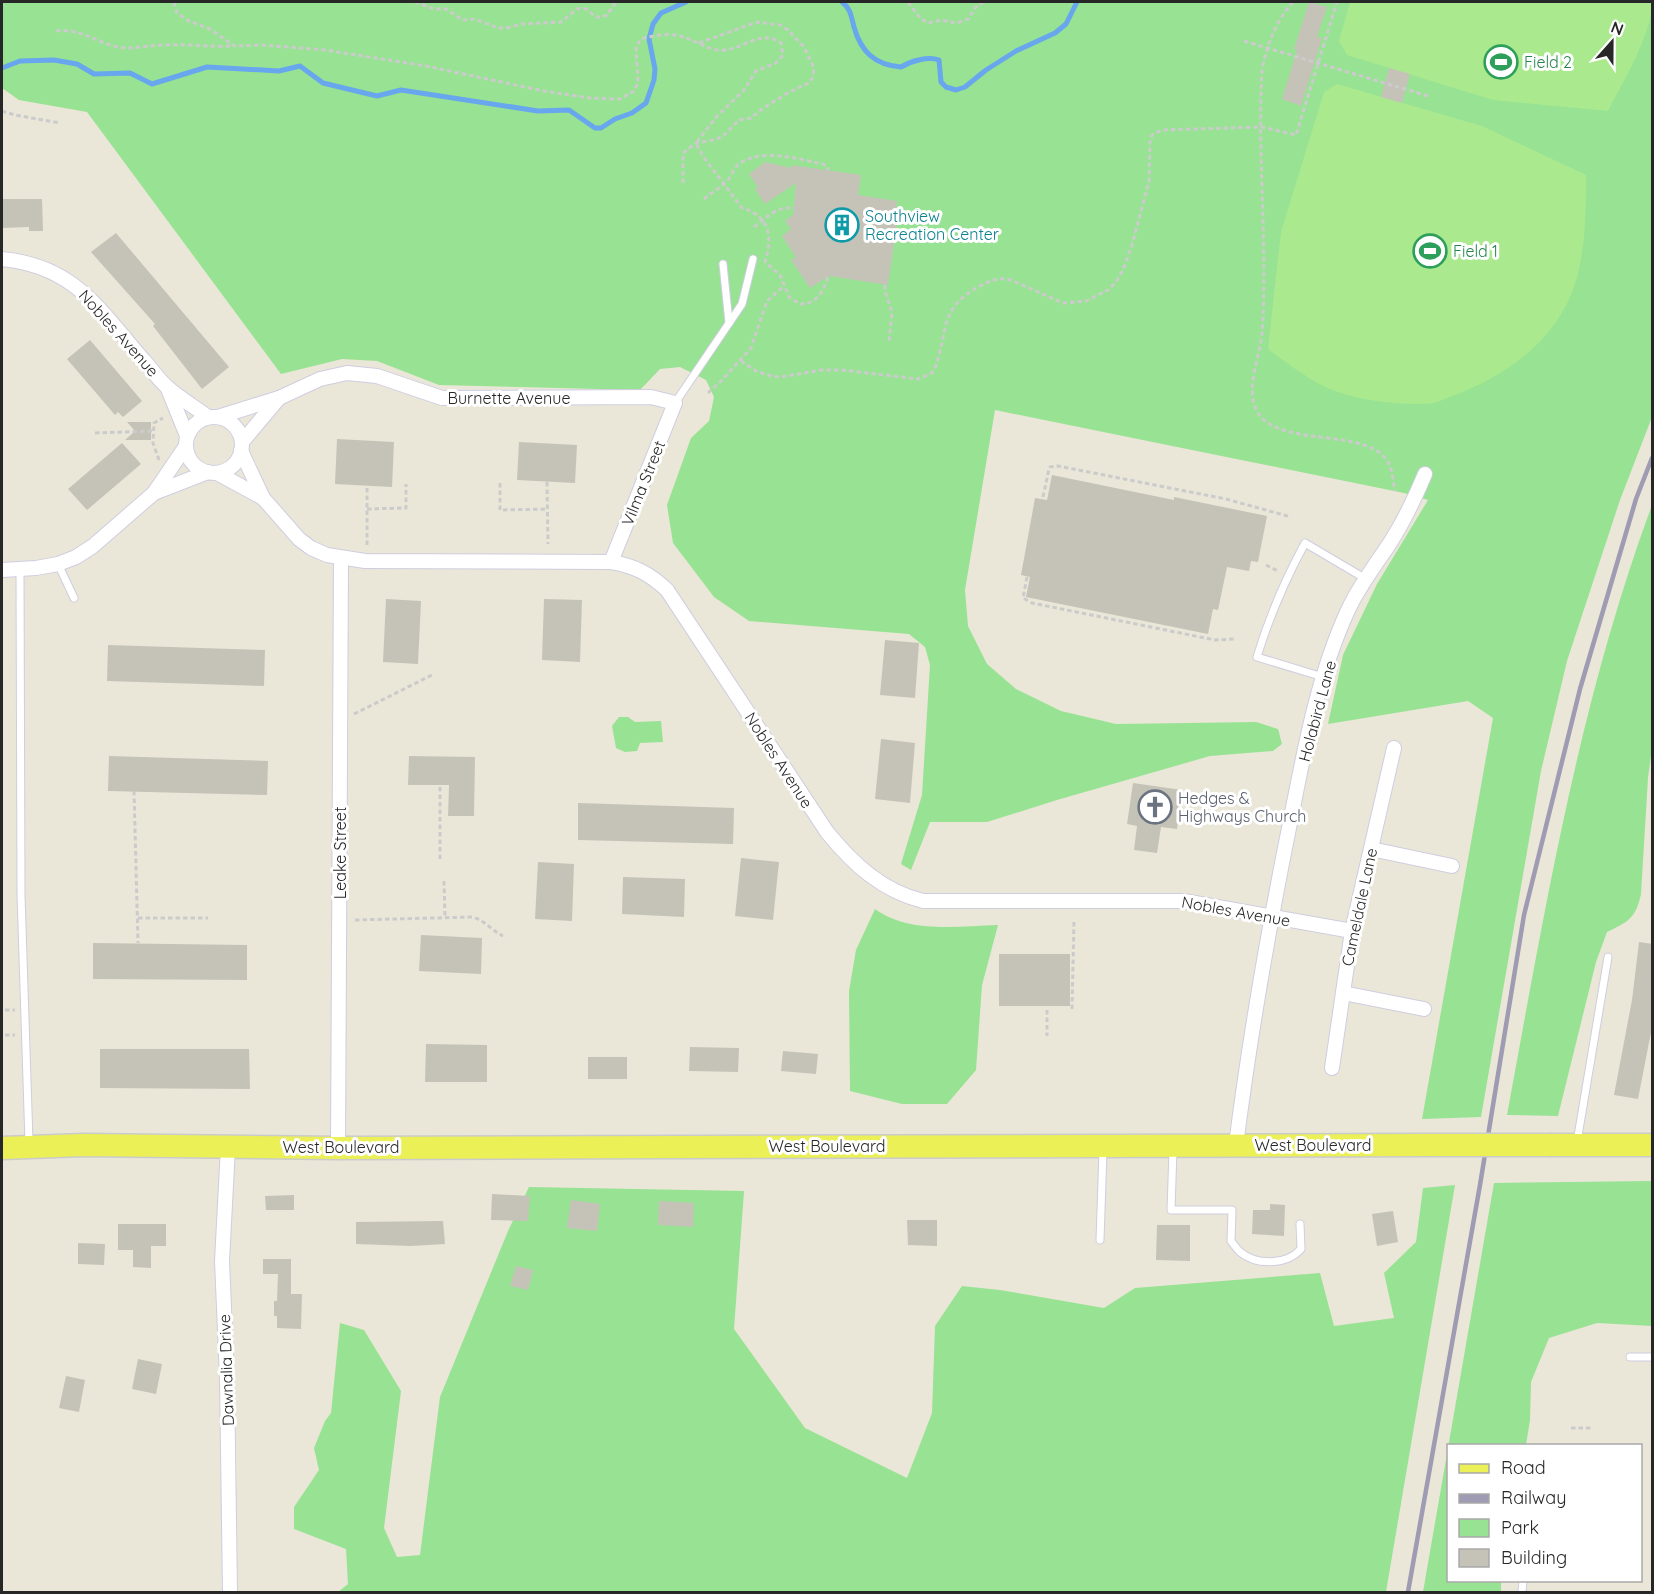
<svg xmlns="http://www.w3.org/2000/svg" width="1654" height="1594" font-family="Quicksand,sans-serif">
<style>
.green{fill:#98e293}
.pitch{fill:#aae98e}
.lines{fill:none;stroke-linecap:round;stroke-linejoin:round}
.stream{stroke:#68a6ee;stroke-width:5}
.building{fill:#c5c3b8}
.lane-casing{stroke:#cfcde0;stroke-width:9}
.street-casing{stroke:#cfcde0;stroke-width:16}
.primary-casing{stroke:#cbcbcb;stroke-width:25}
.path{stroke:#cbcbcb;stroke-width:3;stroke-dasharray:4.5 3;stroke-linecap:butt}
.lane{stroke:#fff;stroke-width:7}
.street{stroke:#fff;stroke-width:14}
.primary{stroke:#eaf056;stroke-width:22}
.rail{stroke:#9e9bb2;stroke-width:4.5}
.primary-bridge-casing{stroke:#cbcbcb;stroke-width:25;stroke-linecap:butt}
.primary-bridge{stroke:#eaf056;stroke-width:22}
.labels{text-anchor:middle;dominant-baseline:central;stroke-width:6;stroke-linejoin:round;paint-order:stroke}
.leisure-label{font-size:16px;fill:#27864d;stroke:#fff;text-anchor:start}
.culture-label{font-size:16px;fill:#0d838f;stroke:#fff;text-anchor:start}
.street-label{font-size:16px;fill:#272727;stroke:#fff}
.worship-label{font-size:16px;fill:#5b616d;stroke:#fff;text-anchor:start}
</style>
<rect width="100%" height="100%" fill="#eae7d8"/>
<g class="green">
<path d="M2,2H1652V417L1620,500L1567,661L1541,771L1481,1117L1422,1119L1493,718L1468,701L1328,724L1343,655L1377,584L1428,500L1404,493L995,410L965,590L968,626L987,664L1016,689L1061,711L1116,724L1256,722L1278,729L1282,744L1273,751L1210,756L1057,800L987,822H930L911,870L901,864L922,795L930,665L925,647L909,634L749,621L714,597L673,543L667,505L691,438L709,421L714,397L706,380L680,367L660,369L640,390L439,385L377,361L342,359L281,374L87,112L19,100L2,88Z"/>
<path d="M1652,505V748L1648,778L1641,894C1636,918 1628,922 1607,932L1596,962L1558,1116L1507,1115C1545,909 1579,702 1652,505Z"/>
<path d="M619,717H628L635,722L661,721L663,742L640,743L637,751L625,752L616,748L612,726Z"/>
<path d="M875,909C910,934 957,926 998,925L982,985L976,1070L947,1104H902L850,1091L849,991L856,950Z"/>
<path d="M1652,1181V1326L1597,1323L1549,1338L1531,1382L1530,1420L1526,1445L1448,1446V1580L1501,1581V1592H1423L1494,1183Z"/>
<path d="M1455,1185L1386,1592H338L348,1584L346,1549L294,1529V1507L319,1470L314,1448L325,1421L331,1413L340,1323L364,1330L401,1391L384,1528L397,1557L420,1555L440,1397L508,1231L529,1187L744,1191L734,1329L805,1428L907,1478L932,1413L935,1326L962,1286L1000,1290L1104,1308L1135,1288L1320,1273L1334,1326L1394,1318L1384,1273L1416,1242L1423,1188Z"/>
</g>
<g class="pitch">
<path d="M1350,2H1652C1652,35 1623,81 1608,111L1493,100L1347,55L1339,41Z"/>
<path d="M1337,84L1482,126L1586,175C1586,218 1586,271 1564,309C1540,352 1499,378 1455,395C1448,397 1440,402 1433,403C1408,406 1362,401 1338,392C1312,383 1290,365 1268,349L1281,232L1324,92Z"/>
</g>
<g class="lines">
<g class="stream">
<path d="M842,2C851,9 851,16 854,27C861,52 875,65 901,67C911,61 928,56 939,60L941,82L946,87L956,90L965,87L986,70L1016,51L1055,33L1066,24L1077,2"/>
<path d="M2,68L20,61L54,60L77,64L94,74L130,73L152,84L207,67L279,71L300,66L323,83L377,96L401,90L538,111L569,110L595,128H601L615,119L632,113L646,103L654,80L655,69L649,39L653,24L661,13L686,2"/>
</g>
</g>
<g class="building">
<path d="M1309,2L1327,7L1317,37L1322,38L1301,106L1282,99L1297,50L1294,49Z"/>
<path d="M1389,68L1410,74L1402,103L1381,97Z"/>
<path d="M765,162L791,168V165L861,175L858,195L897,201L896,209H899L888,285L829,276L810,288L791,260L796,257L782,236L791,229L785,221L793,215L796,183L765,204L755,189L758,187L749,174Z"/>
<path d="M2,199H42L43,231H29V227L2,228Z"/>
<path d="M116,233L229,367L202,389L153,326L155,324L91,252Z"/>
<path d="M90,340L142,401L123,417L118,412L115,415L67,359Z"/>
<path d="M127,422H151V440H125L135,431Z"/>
<path d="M337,439L394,442L392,487L335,484Z"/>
<path d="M519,442L577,445L575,483L517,480Z"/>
<path d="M122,443L141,464L87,510L68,489Z"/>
<path d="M1052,475L1174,500V497L1267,516L1258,562L1251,561L1249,571L1227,567L1218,610L1213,609L1208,634L1026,597L1030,577L1021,575L1035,498L1047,500Z"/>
<path d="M386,599L421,601L418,664L383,662Z"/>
<path d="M544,599L582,600L580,662L542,660Z"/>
<path d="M885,640L919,643L915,698L880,695Z"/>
<path d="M108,645L265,650L264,686L107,681Z"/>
<path d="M881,739L915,743L910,803L875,799Z"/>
<path d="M109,756L268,761L267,795L108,791Z"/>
<path d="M409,756L475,757L474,816H448L449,785H408Z"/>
<path d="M1133,783L1182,790L1177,829L1161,827L1157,853L1134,850L1137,826L1127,824Z"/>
<path d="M578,803L734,808L733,844L578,840Z"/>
<path d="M741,858L779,862L773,920L735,916Z"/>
<path d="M538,862L574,864L572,921L535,919Z"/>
<path d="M623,877L685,879L684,917L622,914Z"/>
<path d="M421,935L482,938L481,974L419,971Z"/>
<path d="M1639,942L1653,944V1022L1638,1099L1614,1095L1632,1000Z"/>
<path d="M93,943L247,945V980L93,979Z"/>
<rect x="999" y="954" width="71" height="52"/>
<path d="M426,1044L487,1045V1082H425Z"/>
<path d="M690,1047L739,1048L738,1072L689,1071Z"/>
<path d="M100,1049H249L250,1089L100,1088Z"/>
<path d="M783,1051L818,1054L816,1074L781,1071Z"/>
<rect x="588" y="1057" width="39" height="22"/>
<path d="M492,1194L530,1196L528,1221L491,1220Z"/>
<path d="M294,1195V1210H266L265,1196Z"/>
<path d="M571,1200L600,1204L597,1231L567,1228Z"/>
<path d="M659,1201L694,1203L693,1227L658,1225Z"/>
<path d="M1270,1204L1285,1205L1284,1236L1252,1234L1253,1210H1270Z"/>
<path d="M1393,1211L1398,1242L1377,1246L1372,1214Z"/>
<path d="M907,1220H937V1246L908,1245Z"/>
<path d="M443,1221L445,1244L411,1246L356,1244V1222Z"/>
<path d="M118,1224H166V1246H151V1268L133,1267V1250H118Z"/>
<path d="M1157,1225H1190V1261L1156,1260Z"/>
<path d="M78,1243L105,1244L104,1265L78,1264Z"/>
<path d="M263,1259H291V1294H302L301,1329L277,1328V1316H274V1301H277L278,1274H263Z"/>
<path d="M516,1266L533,1270L528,1290L510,1286Z"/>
<path d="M138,1359L162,1364L156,1394L132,1389Z"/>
<path d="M66,1376L85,1380L79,1412L59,1408Z"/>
</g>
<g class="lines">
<defs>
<g id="lane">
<path d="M723,264L729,323"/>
<path d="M675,403L742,304L753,259"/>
<path d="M58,564L74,598"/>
<path d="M20,569L21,895L29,1142"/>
<path d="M1323,677L1257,657C1269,617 1285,580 1305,543L1366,579"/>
<path d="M1577,1142L1608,957"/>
<path d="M1173,1150L1171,1210H1232L1231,1241C1234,1245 1237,1249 1240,1252C1257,1266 1287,1265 1301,1249L1300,1224"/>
<path d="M1100,1240L1103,1151"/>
<path d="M1630,1357H1652"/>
<path d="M1522,1592L1523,1580"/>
</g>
<g id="street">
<path d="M2,259C76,266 100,311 146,363C153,371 159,380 167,387C179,398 195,407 208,417"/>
<path d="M168,389L187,436"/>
<path d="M218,417L279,398L320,379L347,373L377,376L442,398L651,397L675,403L611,562"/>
<circle cx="214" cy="445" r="28"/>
<path d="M242,442L279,398"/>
<path d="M241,451L263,498L299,539L311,548L327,555L365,561L611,562C635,566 650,574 667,590L827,832C853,864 882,891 923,901H1184L1352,931"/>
<path d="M217,473L263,498"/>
<path d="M154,493L208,472"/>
<path d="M2,570L36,568L58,564L76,557L93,546L154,493L186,446"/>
<path d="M1371,849L1452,866"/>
<path d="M1343,993L1424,1009"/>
<path d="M1332,1068L1352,931L1394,748"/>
<path d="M1236,1145C1250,1035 1269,926 1291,818C1305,747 1318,674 1349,608C1360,585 1376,564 1390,543C1404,521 1415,498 1425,474"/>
<path d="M228,1147L222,1261L227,1378L230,1592"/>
<path d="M338,1148L341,559"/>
</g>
<g id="primary">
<path d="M1552,1145H1652"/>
<path d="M2,1148L84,1145L338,1148L1430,1145"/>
</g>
</defs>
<use href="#lane" class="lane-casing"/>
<use href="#street" class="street-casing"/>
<use href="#primary" class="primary-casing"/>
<g class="path">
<path d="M174,2L177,13L189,21L208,28L235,46L262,45L325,50L426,66L544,91L590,98L620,99L634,91L638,83L636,47L641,39C655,35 671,32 686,38C699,42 711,52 725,50C744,48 762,29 781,43L783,55L776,63L756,71L744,90L717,116L696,143L702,155L742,208C770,216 773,237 765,262L780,275L790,298L800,304C816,305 825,290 828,276"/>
<path d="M415,2L434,9H446L463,20L475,19L498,28H506L522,24L561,22L577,9L581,8L586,9L596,17H601L607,15L616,2"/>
<path d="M908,2L920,18L928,23L941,20L957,23L968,19L976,7L983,2"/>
<path d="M1293,2C1275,22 1268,43 1262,69C1257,157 1268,245 1262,333C1260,358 1244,389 1258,413C1281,449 1371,426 1389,464C1393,472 1393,483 1395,491"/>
<path d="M56,31C82,27 101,47 127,48C139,48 151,45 164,45C187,44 210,47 233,46"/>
<path d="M1244,41L1428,96"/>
<path d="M2,111L15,115L60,123"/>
<path d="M683,183V153L696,143L714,140L723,136L739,120L751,118L762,109L789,92L809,83L813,77L814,68L804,47L788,30L780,25L757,22L699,43"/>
<path d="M704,199C711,193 720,188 726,182C732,176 734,167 740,163C764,148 798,159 823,164L827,166L828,170"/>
<path d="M754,227C767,217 777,206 794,208"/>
<path d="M885,285V291L892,312L889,343"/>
<path d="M741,361L756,371L771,376L780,377L822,370H842L918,379L932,373L935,368C949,330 938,308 980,286C991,280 999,277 1011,280L1063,303L1086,301L1108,290L1116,282L1123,270L1132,245L1149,181L1150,141L1152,135L1162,130L1262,127L1296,135L1337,2"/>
<path d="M708,393L722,380L751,348L767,301L784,286"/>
<path d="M95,433L153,431"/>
<path d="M159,460L153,443L154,423L163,418"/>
<path d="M547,482L548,544"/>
<path d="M500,483V510L548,509"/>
<path d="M1043,497L1049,469L1050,467L1058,466L1226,499L1291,517"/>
<path d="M367,509L406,508V484"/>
<path d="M367,545V486"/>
<path d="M1266,565L1278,571"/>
<path d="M1027,577L1023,598L1032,603L1215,640L1236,639"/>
<path d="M354,714L432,675"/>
<path d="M440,787V859"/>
<path d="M134,791L138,943"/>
<path d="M444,881L445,918"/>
<path d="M138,918H208"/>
<path d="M355,920L472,917C485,920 492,931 503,936"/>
<path d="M1072,1009L1074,921"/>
<path d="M5,1010H15"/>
<path d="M1047,1010V1036"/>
<path d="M5,1035H15"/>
<path d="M1571,1428H1591"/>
</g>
<use href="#lane" class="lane"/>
<use href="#street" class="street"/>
<use href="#primary" class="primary"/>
<path class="rail" d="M1408,1592L1480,1185L1524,915L1580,689L1636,499L1652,458"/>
<defs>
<path id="primary-bridge" d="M1430,1145H1552"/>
</defs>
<use href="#primary-bridge" class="primary-bridge-casing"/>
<use href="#primary-bridge" class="primary-bridge"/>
</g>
<defs>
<symbol id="stadium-ring" viewBox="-11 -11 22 22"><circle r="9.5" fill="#fff" stroke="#2e9e5b" stroke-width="1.5"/><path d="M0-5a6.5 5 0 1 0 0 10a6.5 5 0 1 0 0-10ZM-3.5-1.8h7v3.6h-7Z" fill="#2e9e5b"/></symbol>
<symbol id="building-ring" viewBox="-11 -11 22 22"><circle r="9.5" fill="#fff" stroke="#0f9aa8" stroke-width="1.5"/><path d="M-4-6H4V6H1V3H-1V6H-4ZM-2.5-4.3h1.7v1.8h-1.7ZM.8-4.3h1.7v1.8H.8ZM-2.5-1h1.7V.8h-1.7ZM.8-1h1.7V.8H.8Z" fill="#0f9aa8"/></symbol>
<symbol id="church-ring" viewBox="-11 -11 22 22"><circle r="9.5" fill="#fff" stroke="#6b7280" stroke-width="1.5"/><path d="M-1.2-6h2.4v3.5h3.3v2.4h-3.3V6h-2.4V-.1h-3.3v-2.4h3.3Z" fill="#6b7280"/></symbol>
</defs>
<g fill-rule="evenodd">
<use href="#stadium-ring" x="1482" y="43" width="38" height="38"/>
<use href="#building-ring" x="823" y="206" width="38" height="38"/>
<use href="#stadium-ring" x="1411" y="232" width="38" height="38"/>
<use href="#church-ring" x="1136" y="788" width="38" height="38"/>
</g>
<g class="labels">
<g class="leisure-label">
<text x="1524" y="62">Field 2</text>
<text x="1453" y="251">Field 1</text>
</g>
<g class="culture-label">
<text x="865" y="216">Southview<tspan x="865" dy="18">Recreation Center</tspan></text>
</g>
<g class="street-label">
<text transform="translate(119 333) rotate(48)">Nobles Avenue</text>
<text x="509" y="398">Burnette Avenue</text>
<text transform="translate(643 483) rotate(-68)">Vilma Street</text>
<text transform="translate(1317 711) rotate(-75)">Holabird Lane</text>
<text transform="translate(779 760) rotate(57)">Nobles Avenue</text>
<text transform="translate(340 853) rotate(-90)">Leake Street</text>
<text transform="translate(1359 907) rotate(-78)">Cameldale Lane</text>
<text transform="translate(1236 911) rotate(10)">Nobles Avenue</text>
<text x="1313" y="1145">West Boulevard</text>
<text x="827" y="1146">West Boulevard</text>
<text x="341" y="1147">West Boulevard</text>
<text transform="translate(226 1370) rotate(-92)">Dawnalia Drive</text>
</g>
<g class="worship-label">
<text x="1178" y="798">Hedges &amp;<tspan x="1178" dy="18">Highways Church</tspan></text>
</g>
</g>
<rect width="1654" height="1594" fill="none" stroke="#272727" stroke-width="6"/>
<rect x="1447" y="1444" width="195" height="138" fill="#ffffff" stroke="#a9a9a9" stroke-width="1.5"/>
<rect x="1459" y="1464" width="30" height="9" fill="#eaf056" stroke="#a9a9a9" stroke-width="1.5"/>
<text x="1501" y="1474" font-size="18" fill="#272727">Road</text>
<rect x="1459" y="1494" width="30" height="9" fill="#9e9bb2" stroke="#a9a9a9" stroke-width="1.5"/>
<text x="1501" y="1504" font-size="18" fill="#272727">Railway</text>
<rect x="1459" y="1519" width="30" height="18" fill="#98e293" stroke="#a9a9a9" stroke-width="1.5"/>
<text x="1501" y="1534" font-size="18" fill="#272727">Park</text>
<rect x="1459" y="1549" width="30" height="18" fill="#c5c3b8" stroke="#a9a9a9" stroke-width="1.5"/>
<text x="1501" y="1564" font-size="18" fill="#272727">Building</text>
<g transform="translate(1612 42) rotate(21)" stroke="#ffffff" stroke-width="4.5" paint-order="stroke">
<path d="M0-4.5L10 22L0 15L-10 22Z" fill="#272727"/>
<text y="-9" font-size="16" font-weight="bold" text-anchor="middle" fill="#272727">N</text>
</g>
</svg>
